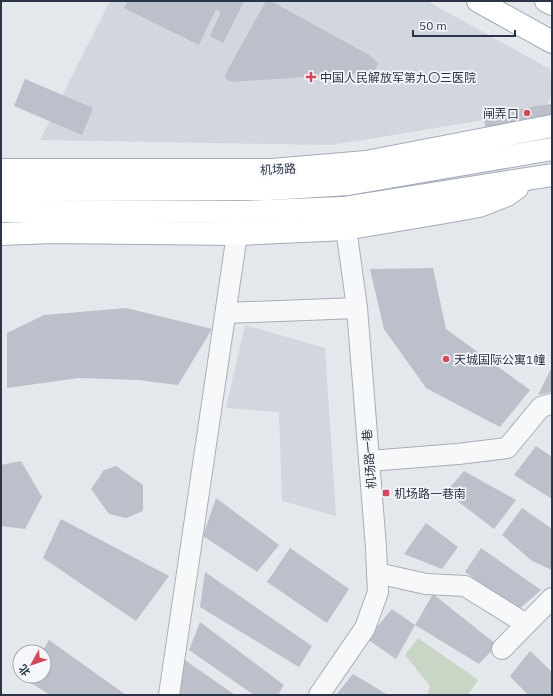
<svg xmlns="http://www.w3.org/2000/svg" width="553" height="696" font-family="'IBM Plex Sans','Noto Sans SC',sans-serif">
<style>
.built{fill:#d2d6de}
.green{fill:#c9d6c5}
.building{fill:#bbc0ca}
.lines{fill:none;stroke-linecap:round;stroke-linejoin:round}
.minor-casing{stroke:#a9aeb7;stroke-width:22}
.major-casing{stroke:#a3abb8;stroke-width:24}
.minor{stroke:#f7f8fa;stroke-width:20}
.major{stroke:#fff;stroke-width:22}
.poi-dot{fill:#d1495b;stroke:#f4f6f9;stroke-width:1.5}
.labels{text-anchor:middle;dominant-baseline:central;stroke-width:3.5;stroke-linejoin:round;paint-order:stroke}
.poi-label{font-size:12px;fill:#2b3445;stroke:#f4f6f9;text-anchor:start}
.street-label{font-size:12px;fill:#2b3445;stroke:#f4f6f9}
</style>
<rect width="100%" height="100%" fill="#e4e7ec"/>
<g class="built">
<path d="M110,1H427L550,69L552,94L545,110L332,145L40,140Z"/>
<path d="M245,325L325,348L336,516L282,501L279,412L226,408Z"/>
</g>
<path class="green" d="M418,638L478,680L468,695H427L430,686L405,655Z"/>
<g class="building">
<path d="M128,1H244L223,43L210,36L221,12L216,9L199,45L124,8Z"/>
<path d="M266,1H271L369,55L375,60L378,64L376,68L373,71L364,73L232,82L227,80L225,76L226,73Z"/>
<path d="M25,79L93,108L82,135L14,106Z"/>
<path d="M552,104V117L486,129L483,117L536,106Z"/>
<path d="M433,268L446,329L530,390L500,427L426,388L384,329L370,269Z"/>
<path d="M126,308L212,329L178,385L138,380L79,378L7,388V333L44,315Z"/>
<path d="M552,367V392L538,395Z"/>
<path d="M536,446L552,457V499L514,475Z"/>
<path d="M21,461L42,497L25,529L1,526V465Z"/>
<path d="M116,466L143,485V511L126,518L109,514L91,489L104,470Z"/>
<path d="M464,471L516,500L494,529L446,492Z"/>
<path d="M216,498L279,545L257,572L203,536Z"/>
<path d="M522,508L552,529V570L532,561L502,535Z"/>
<path d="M61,519L169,576L136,621L43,558Z"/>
<path d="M426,523L458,547L442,569L404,554Z"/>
<path d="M290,548L349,589L327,623L267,582Z"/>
<path d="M481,548L541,590L518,610L465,572Z"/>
<path d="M205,572L312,646L299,667L200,607Z"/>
<path d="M433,594L497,645L479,664L415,625Z"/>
<path d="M392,609L415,625L396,659L367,639Z"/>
<path d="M200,622L284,685L278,695H254L189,650Z"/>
<path d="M49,640L126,695H50L26,680L28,676H44V652H42Z"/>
<path d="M530,651L552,672V695H528L510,676Z"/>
<path d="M182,658L235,695H176Z"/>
<path d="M353,674L388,695H336Z"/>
</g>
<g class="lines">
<defs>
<g id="minor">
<path d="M226,313L357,308"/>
<path d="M369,461L458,454L507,448L541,407L552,404"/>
<path d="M377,573L426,584L465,586L526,624"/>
<path d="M502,649L552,598"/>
<path d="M169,695L237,234"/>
<path d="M319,695L365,628L378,592L376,548L357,308L344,213"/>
</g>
<g id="major">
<path d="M478,1L552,42"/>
<path d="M546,1L552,4"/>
<path d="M1,170H272L366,162L552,126"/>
<path d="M1,190L268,189L348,184L552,149"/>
<path d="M1,211L241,212L343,208L552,175"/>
<path d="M1,234L53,232L237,234L345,229L446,212L479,206L507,195L517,188"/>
</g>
</defs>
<use href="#minor" class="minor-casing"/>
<use href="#major" class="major-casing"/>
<use href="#minor" class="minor"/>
<use href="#major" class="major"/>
</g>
<g class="poi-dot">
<path d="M309 71h4v4h4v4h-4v4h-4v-4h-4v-4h4z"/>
<circle cx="527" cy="113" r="4"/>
<circle cx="446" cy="359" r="4"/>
<rect x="382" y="489" width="8" height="8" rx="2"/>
</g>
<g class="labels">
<g class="poi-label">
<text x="320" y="77">中国人民解放军第九〇三医院</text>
<text x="519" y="113" text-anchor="end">闸弄口</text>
<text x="454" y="359">天城国际公寓1幢</text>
<text x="394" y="493">机场路一巷南</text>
</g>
<g class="street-label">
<text transform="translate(278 169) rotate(-3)">机场路</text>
<text transform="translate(369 459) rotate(-95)">机场路一巷</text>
</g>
</g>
<rect width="553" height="696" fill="none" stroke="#2b3445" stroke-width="4"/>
<g transform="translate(32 664) rotate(230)"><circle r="19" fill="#f4f6f9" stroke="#a4a8b1"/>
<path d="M0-3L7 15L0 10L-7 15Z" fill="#d1495b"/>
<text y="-6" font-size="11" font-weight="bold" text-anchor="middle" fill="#2b3445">北</text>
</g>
<path d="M413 30v6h102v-6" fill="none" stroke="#2b3445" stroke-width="2"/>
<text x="419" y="30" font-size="12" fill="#2b3445" stroke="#f4f6f9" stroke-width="3" paint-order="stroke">50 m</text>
</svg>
